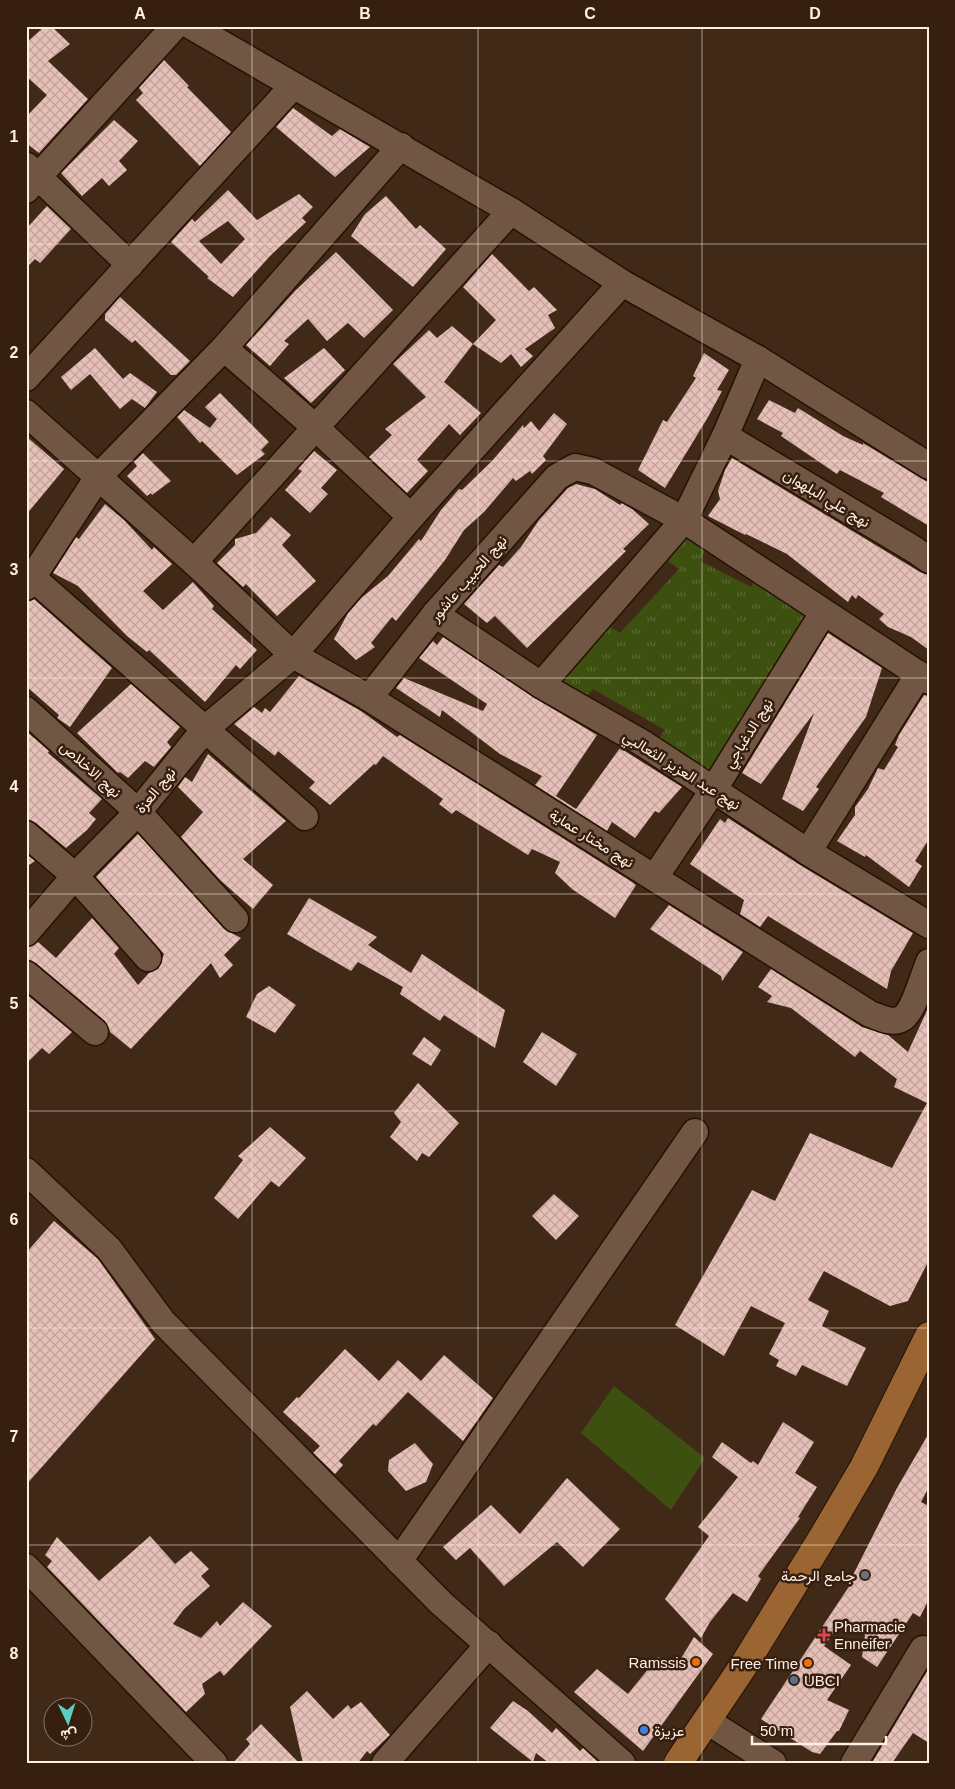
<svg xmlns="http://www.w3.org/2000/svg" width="955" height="1789" font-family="Arial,Vazirmatn,sans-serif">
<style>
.grass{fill:url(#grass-tufts)}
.pitch{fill:#3e5010}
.building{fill:url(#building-cross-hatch);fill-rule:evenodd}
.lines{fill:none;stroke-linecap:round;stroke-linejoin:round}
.minor-casing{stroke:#271102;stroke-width:29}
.major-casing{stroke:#271102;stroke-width:30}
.minor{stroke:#715644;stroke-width:26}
.major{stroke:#9a6533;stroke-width:28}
.grid{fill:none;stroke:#ffeee4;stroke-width:1;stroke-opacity:0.55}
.worship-dot{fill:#6b7280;stroke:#361f0e;stroke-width:2}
.health-dot{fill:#e0444e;stroke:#361f0e;stroke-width:2}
.food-dot{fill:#e8710a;stroke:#361f0e;stroke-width:2}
.service-dot{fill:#5c6f8a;stroke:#361f0e;stroke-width:2}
.shop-dot{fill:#3f7fe0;stroke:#361f0e;stroke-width:2}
.labels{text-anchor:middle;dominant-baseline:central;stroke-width:5;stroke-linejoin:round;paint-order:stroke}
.street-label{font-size:15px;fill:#ffeee4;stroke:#361f0e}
.poi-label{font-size:15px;fill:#ffeee4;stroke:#361f0e;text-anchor:end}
.neatline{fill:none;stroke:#ffeee4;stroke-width:2}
.grid-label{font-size:16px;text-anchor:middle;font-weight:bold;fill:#ffeee4}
</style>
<defs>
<pattern id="grass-tufts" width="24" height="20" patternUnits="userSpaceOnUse" patternTransform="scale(1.25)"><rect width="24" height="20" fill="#3e5010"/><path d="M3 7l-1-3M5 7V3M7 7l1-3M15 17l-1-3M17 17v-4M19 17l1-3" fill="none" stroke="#5b6a33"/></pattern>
<pattern id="building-cross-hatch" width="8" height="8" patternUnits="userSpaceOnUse" patternTransform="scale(1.25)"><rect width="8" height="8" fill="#e6c0b8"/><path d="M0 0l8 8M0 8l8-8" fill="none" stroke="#c0a29b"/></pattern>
</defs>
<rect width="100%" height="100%" fill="#412918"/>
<path class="grass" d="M685,535L707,546L700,561L751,587L758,576L810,612L709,774L657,741L665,730L593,689L585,697L556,679L606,624L620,633L679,569L665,559Z"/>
<path class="pitch" d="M614,1386L705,1458L671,1510L581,1433Z"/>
<g class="building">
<path d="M45,26H51L70,44L48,61L88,99L39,153L26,143V117L47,95L26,76V43Z"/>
<path d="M164,60L189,86L187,87L231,132L200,166L136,100L143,93L139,88Z"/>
<path d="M293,108L332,136L340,129L370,147L335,177L276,127Z"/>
<path d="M114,120L138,141L119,161L127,170L109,186L102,178L82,196L61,173Z"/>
<path d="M228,190L257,220L299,194L313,207L302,218L306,222L270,256L233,297L207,278L209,277L171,242L192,219L195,222ZM228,221L245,239L221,264L199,241Z"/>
<path d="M386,196L416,229L420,225L446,249L413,287L351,236L365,214Z"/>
<path d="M47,206L71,229L40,263L35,259L26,268V229Z"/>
<path d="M336,252L393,310L364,338L348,323L327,341L308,319L284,341L289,344L270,366L246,345L295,291Z"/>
<path d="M492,254L529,291L534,287L557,310L548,315L555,328L525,349L533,356L521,367L511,354L501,363L473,344L444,382L481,413L460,435L449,424L417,460L428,471L407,493L369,457L392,435L385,429L426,397L393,364L429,330L437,338L452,326L473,344L496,320L463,287Z"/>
<path d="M120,297L190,361L176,375H171L135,340L132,343L105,320V314Z"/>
<path d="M95,348L123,379L130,373L157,392L145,408L132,399L120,409L90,374L71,390L61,377Z"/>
<path d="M324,348L345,370L311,403L284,378Z"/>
<path d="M704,353L729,370L717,390L722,391L708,417L665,488L638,470L663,420L667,422L696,378L693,376Z"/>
<path d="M220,393L269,442L261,450L265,454L237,475L202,441L200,443L177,417L184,410L210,428L217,419L205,407Z"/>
<path d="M769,400L795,413L798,408L843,436L863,445V443L929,483V526L881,497L884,493L840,470L837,474L781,436L783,433L757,419Z"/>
<path d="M554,413L567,424L543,456L546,460L532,474L530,471L516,481L513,478L484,512L464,530L445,560L396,621L392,617L371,643L375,647L356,660L334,639L348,613L361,598L388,576L419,539L421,541L441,510L459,489L462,490L492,461L523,425L524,428L531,421L539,431Z"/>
<path d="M26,436L64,469L26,515Z"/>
<path d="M314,451L337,470L321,488L328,494L310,513L285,490L302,471L298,469Z"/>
<path d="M143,453L171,481L152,495L151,493L147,496L127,476L137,466L134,462Z"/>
<path d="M732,458L920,572L929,575V650L911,637L888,627L879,619L884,614L858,595L856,599L852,595L848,602L787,554L746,534L745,535L708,516L720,499L718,491L725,470Z"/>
<path d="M576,484L595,489L620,505L622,503L632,509L649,524L623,549L626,551L527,648L495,616L487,623L464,604L499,565L503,567L521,547L539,520L568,488Z"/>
<path d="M105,504L124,520L152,550L154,547L172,564L143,591L163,610L193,582L214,606L212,609L257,650L240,669L236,665L205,702L149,650L147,652L127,636L78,586L53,573L76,537L79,539Z"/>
<path d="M271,517L291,535L282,545L316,581L277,616L246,584L243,587L217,563L235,545V539L256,533Z"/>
<path d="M34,599L112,668L70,727L57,718L59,715L26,686V602Z"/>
<path d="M828,633L882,668L866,717L816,787L819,789L803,811L782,799L814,713L761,784L742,773Z"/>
<path d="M443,637L533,697L597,735L556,796L576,809L620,748L682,787L659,813L655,811L635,838L612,822L607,831L535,785L542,776L500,754L442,710L440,717L396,688L404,678L483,711L487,704L419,658L433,641L437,645Z"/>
<path d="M299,676L361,711L397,737L400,735L632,882L636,885L615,918L572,889L555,873L560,862L532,849L528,855L456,810L452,814L439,804L443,799L383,756L376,765L374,764L330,805L309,788L315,782L291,762L278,751L275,756L234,724L254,707L262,713L265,708L270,712Z"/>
<path d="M131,684L180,727L167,742L171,747L154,767L145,761L128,778L120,772L118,773L77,733Z"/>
<path d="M924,695L929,696V839L915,861L922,866L909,887L866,855L865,857L837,841L855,815V807L868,789L878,768L884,770L898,747L895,745L899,735Z"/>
<path d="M26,731L49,751L48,753L102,799L89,813L96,819L87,830L66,848L36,823L26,819Z"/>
<path d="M208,754L286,821L243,859L273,885L253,909L220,880L181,837L203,812L178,787L185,777L192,782Z"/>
<path d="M728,818L800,865L913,933L891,971L887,989L768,916L760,927L740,914L744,900L690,864L720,819L725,823Z"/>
<path d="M138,834L224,929L241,938L224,955L233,965L220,978L211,963L131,1049L110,1032L105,1021L36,963L26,959V948L38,942L56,958L92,918L119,948L114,954L138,985L149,973L158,969L164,954L96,877Z"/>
<path d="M26,854L35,861L26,867Z"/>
<path d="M309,898L377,937L368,945L411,973L422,954L505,1010L495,1048L444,1015L440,1021L400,994L403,987L358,962L351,971L287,934Z"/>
<path d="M669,905L743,952L722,981L721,976L650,929Z"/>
<path d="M771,969L862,1027L888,1035L908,1052L929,1006V1260L908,1301L890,1306L824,1271L808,1300L829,1311L822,1326L866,1348L847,1386L802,1365L796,1376L776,1366L779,1360L769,1354L785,1323L751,1306L724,1356L675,1325L752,1190L775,1201L810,1133L892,1168L927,1103L894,1087L897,1079L860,1051L855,1057L791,1008L767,1002L772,996L758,987Z"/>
<path d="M269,986L296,1005L275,1033L246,1017L257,994Z"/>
<path d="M26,994L72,1032L49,1054L42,1048L26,1064Z"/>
<path d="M542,1032L577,1054L556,1086L523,1062Z"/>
<path d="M424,1037L441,1050L431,1066L412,1054Z"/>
<path d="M418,1083L459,1123L429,1157L422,1153L417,1161L390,1137L401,1122L394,1113Z"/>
<path d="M270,1127L306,1158L279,1187L271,1181L238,1219L214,1198L243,1160L238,1156Z"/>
<path d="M554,1194L579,1216L556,1240L532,1216Z"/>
<path d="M54,1221L98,1259L155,1339L26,1485V1253Z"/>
<path d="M345,1349L379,1381L398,1360L421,1381L444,1355L493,1398L463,1441L408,1392L376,1426L373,1424L339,1461L343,1465L335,1474L313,1453L320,1446L283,1412L297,1397L299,1398Z"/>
<path d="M783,1422L814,1442L795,1473L817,1487L798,1517L800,1518L758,1576L761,1579L747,1602L733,1593L710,1622L701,1638L665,1599L709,1536L698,1527L738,1477L712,1457L722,1442L751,1463L753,1461L758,1465Z"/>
<path d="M929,1433V1487L921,1502L929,1506V1599L920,1617L913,1613L877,1667L862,1657L865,1635L843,1619L824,1646L851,1665L827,1700L849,1710L839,1731H837L820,1754L812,1752L761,1719L852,1582L850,1581L897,1488Z"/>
<path d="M415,1443L433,1464L426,1482L406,1491L388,1471L389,1460Z"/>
<path d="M567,1478L620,1529L583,1567L557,1542L504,1586L470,1548L456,1560L443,1547L491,1505L520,1534Z"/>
<path d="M150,1536L175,1564L191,1551L209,1569L201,1576L210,1586L184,1609L173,1624L201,1638L217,1621L220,1626L243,1602L272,1626L224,1676L220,1671L202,1684L205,1694L186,1712L47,1567L52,1561L45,1555L57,1537L99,1581Z"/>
<path d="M694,1637L713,1654L643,1751L574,1692L597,1669L628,1694L658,1657L674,1670Z"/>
<path d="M929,1668V1743L913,1733L892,1763H876L873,1761Z"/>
<path d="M307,1691L333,1719L348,1705L351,1709L361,1702L390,1735L370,1754L367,1751L358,1763H303L290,1707Z"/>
<path d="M513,1701L528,1711L552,1733L556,1728L580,1751L583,1748L599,1763H549L536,1753L533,1762L490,1728Z"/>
<path d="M261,1724L299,1763H233L250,1744L246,1739Z"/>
</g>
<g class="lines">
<defs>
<g id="minor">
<path d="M191,26L511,211L622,283L758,359L929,466"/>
<path d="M27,166L130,265"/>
<path d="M26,190L175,26"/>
<path d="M224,348L315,427L411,517"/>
<path d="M26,378L293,86"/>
<path d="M26,413L194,562L293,655L369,698L870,1014C879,1017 892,1024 901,1019C913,1014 924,974 929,962"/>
<path d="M725,436L915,550L929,560"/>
<path d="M194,562L511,211"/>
<path d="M26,572L305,817"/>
<path d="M26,587L98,477L224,348L401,146"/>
<path d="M435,614L541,685L644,744L808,852L929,925"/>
<path d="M541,685L684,520L725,436L758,359"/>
<path d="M369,698L435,614L557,477L575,467L593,471L684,520L929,681"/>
<path d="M26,710L138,812L235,919"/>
<path d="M26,834L75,876L148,958"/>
<path d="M808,852L919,674"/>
<path d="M655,877L714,789L823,613"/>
<path d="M26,933L75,876L138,812L205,729L293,655L411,517L622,283"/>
<path d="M26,974L95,1032"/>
<path d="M26,1171L109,1249L163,1322L441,1603L622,1763"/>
<path d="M399,1561L695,1132"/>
<path d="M26,1567L214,1763"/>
<path d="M707,1721L773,1763"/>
<path d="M385,1763L489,1644"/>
<path d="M854,1763L923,1649L929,1652"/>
</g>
<path id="major" d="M678,1763L744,1665L824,1535L864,1467L929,1336"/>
</defs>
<use href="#minor" class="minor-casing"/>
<use href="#major" class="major-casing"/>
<use href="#minor" class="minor"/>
<use href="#major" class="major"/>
</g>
<path class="grid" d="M252,26V1763M478,26V1763M702,26V1763M26,244H929M26,461H929M26,678H929M26,894H929M26,1111H929M26,1328H929M26,1545H929"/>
<circle class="worship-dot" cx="865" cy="1575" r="5"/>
<path class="health-dot" d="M821.5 1627.5h5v5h5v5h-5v5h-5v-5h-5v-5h5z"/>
<g class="food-dot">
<circle cx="696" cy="1662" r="5"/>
<circle cx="808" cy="1663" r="5"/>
</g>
<circle class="service-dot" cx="794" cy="1680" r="5"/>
<circle class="shop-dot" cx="644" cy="1730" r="5"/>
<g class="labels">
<g class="street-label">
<text transform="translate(827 498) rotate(31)">نهج علي البلهوان</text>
<text transform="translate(468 578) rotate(-49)">نهج الحبيب عاشور</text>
<text transform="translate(748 733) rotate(-58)">نهج الدغباجي</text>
<text transform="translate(91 769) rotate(42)">نهج الاخلاص</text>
<text transform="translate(682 770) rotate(32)">نهج عبد العزيز الثعالبي</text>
<text transform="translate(155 790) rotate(-51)">نهج العزة</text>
<text transform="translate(592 838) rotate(32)">نهج مختار عماية</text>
</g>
<g class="poi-label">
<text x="855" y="1575">جامع الرحمة</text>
<text x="834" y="1626" text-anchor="start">Pharmacie<tspan x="834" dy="17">Enneifer</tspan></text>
<text x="686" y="1662">Ramssis</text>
<text x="798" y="1663">Free Time</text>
<text x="804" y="1680" text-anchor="start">UBCI</text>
<text x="654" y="1730" text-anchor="start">عزيزة</text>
</g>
</g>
<rect width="955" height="1789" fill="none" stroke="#361f0e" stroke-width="55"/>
<g transform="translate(68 1722) rotate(176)"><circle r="24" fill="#361f0e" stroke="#867264"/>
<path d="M0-4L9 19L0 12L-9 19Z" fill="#59cebe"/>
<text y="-8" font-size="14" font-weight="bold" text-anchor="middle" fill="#ffeee4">ش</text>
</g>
<path d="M752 1736v8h134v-8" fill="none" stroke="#ffeee4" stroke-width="2.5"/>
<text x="760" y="1736" font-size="15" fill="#ffeee4" stroke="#361f0e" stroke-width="4" paint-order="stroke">50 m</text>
<rect x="28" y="28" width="900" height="1734" class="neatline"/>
<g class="grid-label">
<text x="140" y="19">A</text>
<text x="365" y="19">B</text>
<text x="590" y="19">C</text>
<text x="815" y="19">D</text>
<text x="14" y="142">1</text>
<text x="14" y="358">2</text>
<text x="14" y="575">3</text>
<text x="14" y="792">4</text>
<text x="14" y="1009">5</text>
<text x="14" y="1225">6</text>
<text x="14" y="1442">7</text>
<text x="14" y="1659">8</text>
</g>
</svg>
